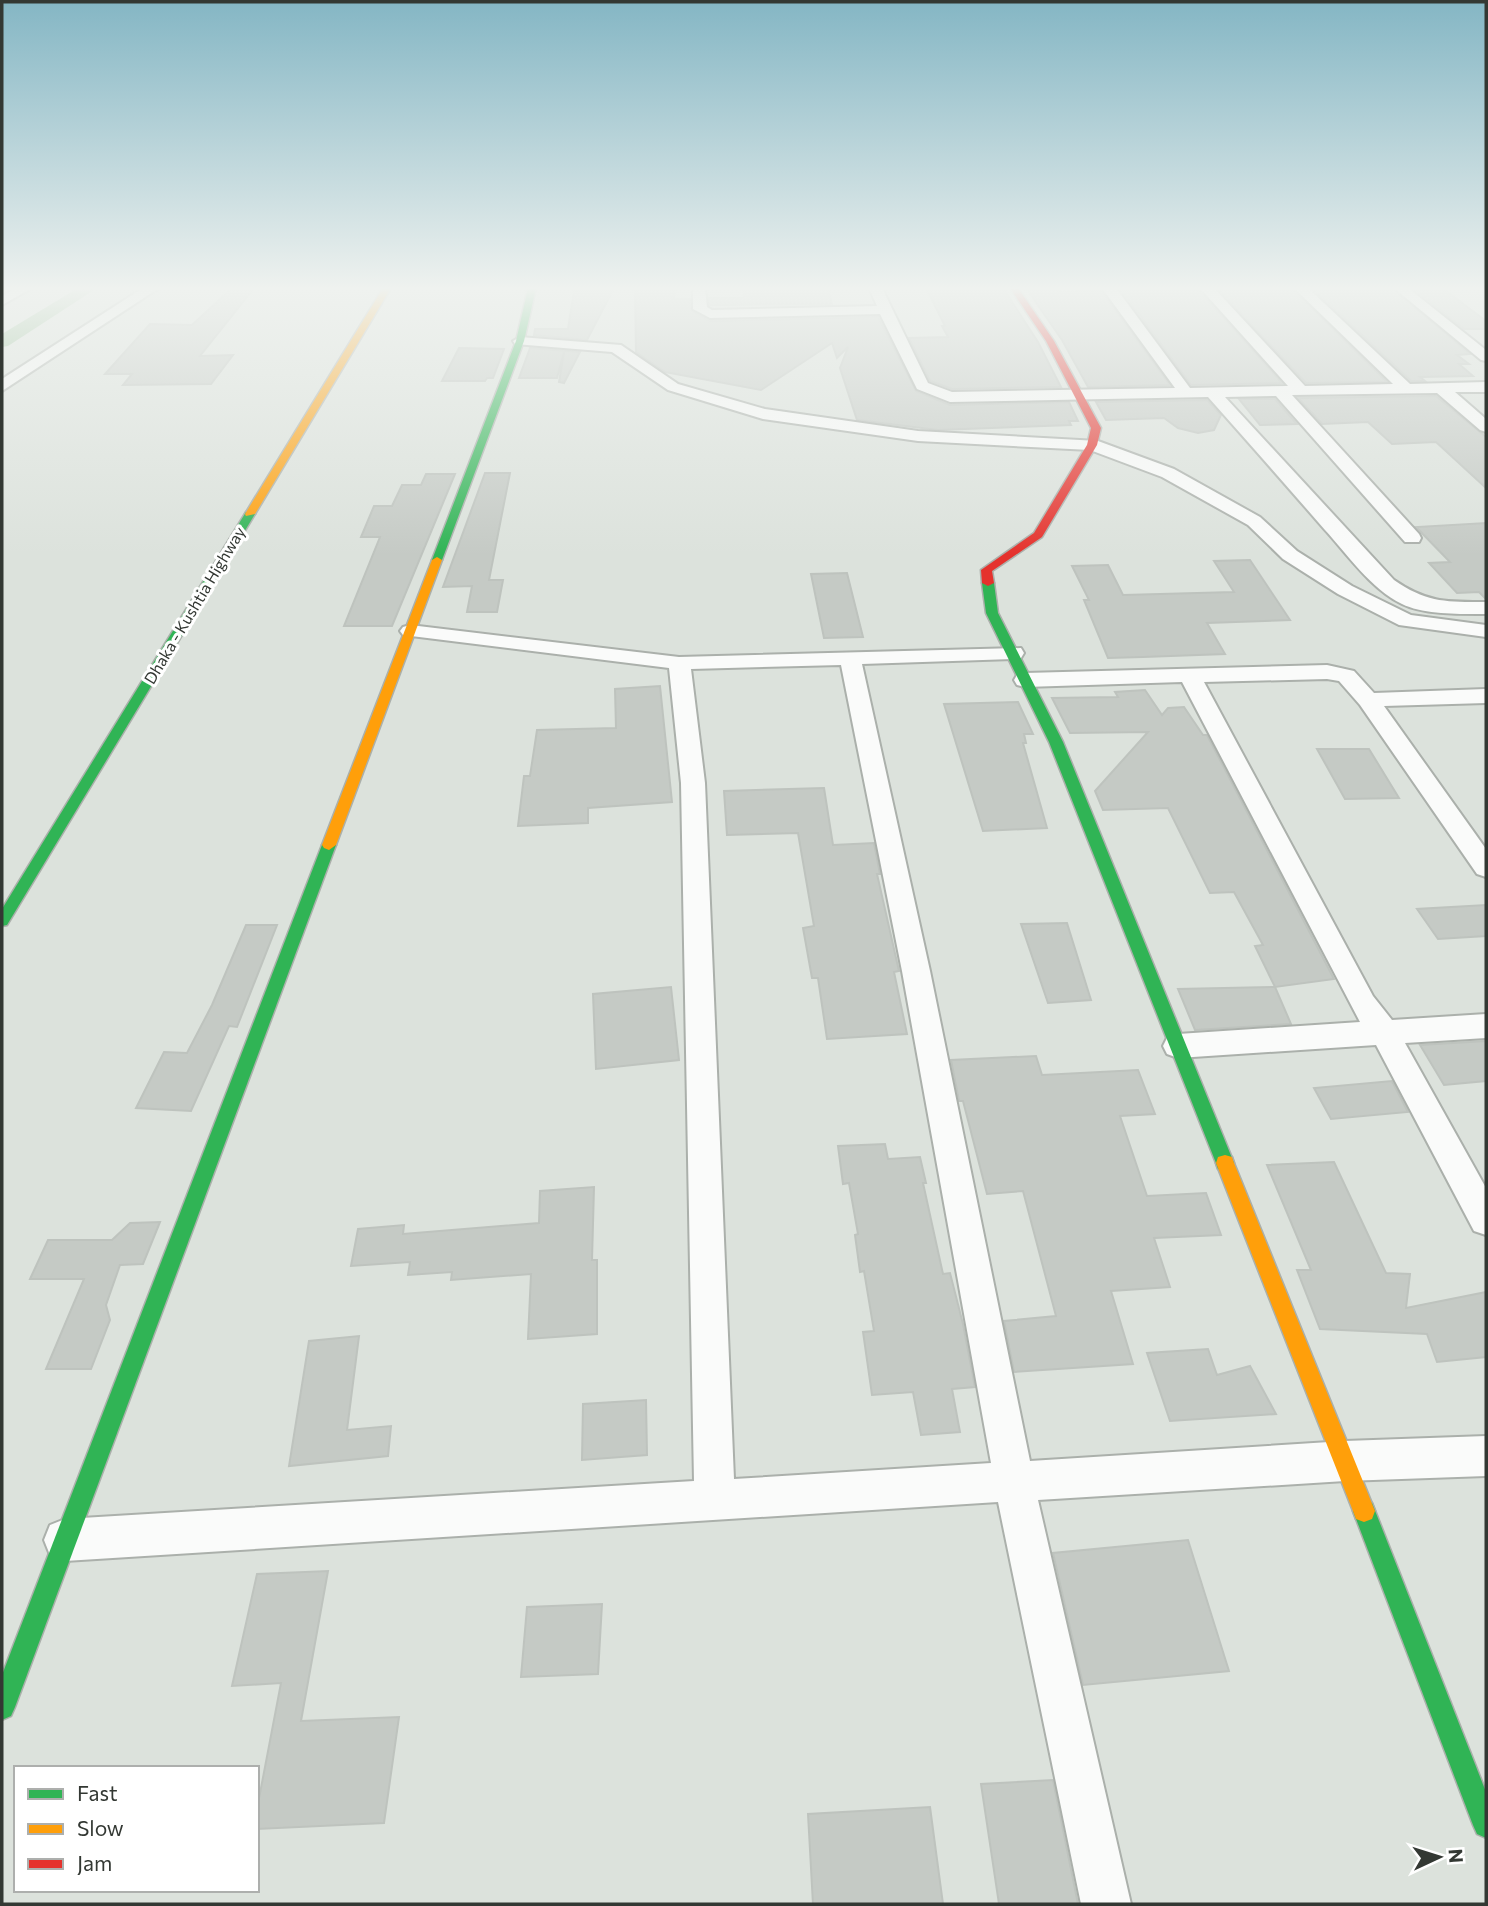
<svg xmlns="http://www.w3.org/2000/svg" width="1488" height="1906" font-family="Commissioner,sans-serif">
<style>
.lines{fill:none;stroke-linecap:round;stroke-linejoin:round}
.canal{fill:#8eba8e;fill-rule:evenodd}
.building{fill:#c5cac5;stroke:#bec3be;stroke-width:2}
.street-casing{stroke:#abb0ab;stroke-width:4}
.fast-casing{stroke:#abb0ab;stroke-width:3}
.slow-casing{stroke:#abb0ab;stroke-width:3}
.jam-casing{stroke:#abb0ab;stroke-width:3}
.street{fill:#fafbfa;fill-rule:evenodd}
.fast{fill:#30b455;fill-rule:evenodd}
.slow{fill:#ff9f0a;fill-rule:evenodd}
.jam{fill:#e5322d;fill-rule:evenodd}
.labels{text-anchor:middle;dominant-baseline:central;stroke-width:6;stroke-linejoin:round;paint-order:stroke}
.far-street-label{font-size:16px;fill:#333833;stroke:#fff}
</style>
<rect width="100%" height="100%" fill="#dce2dc"/>
<g class="lines">
<path class="canal" d="M78,288H97L8,346L2,347V334Z"/>
</g>
<g class="building">
<path d="M232,288H246L251,292L200,356L233,355L211,384L123,385L132,374H105L150,324L192,325Z"/>
<path d="M743,288H828L832,304L709,305V298H744Z"/>
<path d="M1003,288L1038,342L1061,387L952,389L930,381L909,338L948,337L942,326H945L927,290Z"/>
<path d="M1026,288H1057L1059,292L1101,291L1170,385L1088,387L1062,340Z"/>
<path d="M1130,288H1197L1282,383L1191,385L1122,291L1132,290Z"/>
<path d="M1217,288H1291L1387,382L1306,383Z"/>
<path d="M1312,288H1392L1470,354L1457,355L1469,364H1459L1473,376L1420,377L1425,381H1411Z"/>
<path d="M1412,288H1442L1486,321V329H1464Z"/>
<path d="M675,289L674,299H690L692,311L710,321L878,317L916,391L950,405L1069,402L1078,421H1069L1071,425L938,430L857,420L840,368L848,347L837,358L832,343L761,390L665,372L636,352L635,290Z"/>
<path d="M613,290L587,340L534,335L535,329H568L574,291Z"/>
<path d="M459,348L504,349L493,378H487L485,381H442Z"/>
<path d="M530,348L580,352L564,383L559,382L564,352L557,378H519Z"/>
<path d="M1436,396L1486,437V488L1436,442L1392,444L1368,422L1322,424L1298,398Z"/>
<path d="M1239,399H1275L1297,424L1260,425Z"/>
<path d="M1207,400L1221,415L1214,430L1198,433L1178,428L1164,418L1106,420L1096,402Z"/>
<path d="M485,473H510L489,580H503L497,612H467L472,586L443,587Z"/>
<path d="M426,474H455L392,626H344L380,537H361L374,506H392L402,485H421Z"/>
<path d="M1486,523V599L1479,592L1457,593L1429,563L1450,562L1416,527Z"/>
<path d="M1250,560L1290,620L1207,623L1225,654L1143,657L1108,658L1084,600H1089L1072,566L1108,565L1123,595L1234,592L1214,561Z"/>
<path d="M847,573L863,637L824,638L811,574Z"/>
<path d="M660,686L672,802L588,808V823L518,826L524,776H530L537,730L616,728L615,689Z"/>
<path d="M1145,690L1162,715L1168,708L1184,707L1203,735H1207L1334,979L1275,987L1255,946L1263,945L1234,892L1210,893L1168,808L1103,810L1095,791L1148,732L1070,733L1052,698L1118,697L1115,692Z"/>
<path d="M1018,702L1033,734H1024L1026,743H1023L1047,828L983,831L944,704Z"/>
<path d="M1317,749H1369L1399,798L1345,799Z"/>
<path d="M824,788L833,845L874,843L880,874H877L899,971L894,972L907,1034L827,1039L818,978H812L803,928L814,926L798,833L727,835L724,791Z"/>
<path d="M1486,905V936L1438,939L1417,909Z"/>
<path d="M1067,923L1091,1000L1048,1003L1021,924Z"/>
<path d="M246,925H277L237,1027L229,1026L191,1111L136,1108L164,1052L187,1053L212,1005Z"/>
<path d="M671,987L679,1060L596,1069L593,994Z"/>
<path d="M1275,987L1291,1024L1195,1030L1178,989Z"/>
<path d="M1486,1041V1081L1444,1085L1420,1045Z"/>
<path d="M1036,1056L1042,1075L1138,1070L1155,1114L1120,1116L1147,1196L1206,1193L1221,1235L1154,1238L1170,1287L1111,1291L1133,1364L1014,1372L1004,1321L1056,1316L1023,1191L987,1194L963,1101H959L951,1060Z"/>
<path d="M1392,1081L1408,1112L1331,1119L1314,1088Z"/>
<path d="M885,1144L888,1159L920,1157L926,1183H923L943,1274L950,1273L963,1324L975,1387L952,1389L960,1432L921,1435L913,1392L872,1395L863,1332L874,1331L864,1271L860,1272L855,1235L858,1234L849,1183L843,1184L838,1146Z"/>
<path d="M1334,1162L1386,1273L1410,1274L1406,1308L1486,1292V1357L1437,1362L1427,1334L1320,1329L1297,1270H1311L1267,1165Z"/>
<path d="M594,1187L592,1260H597V1334L528,1339L531,1274L451,1280L452,1272L408,1275L410,1262L351,1266L358,1229L404,1225L403,1234L539,1223L540,1191Z"/>
<path d="M160,1222L143,1264L120,1265L106,1305L110,1320L91,1369H46L84,1279H30L48,1240H112L130,1223Z"/>
<path d="M359,1336L347,1430L391,1426L388,1456L289,1466L309,1341Z"/>
<path d="M1208,1349L1217,1375L1250,1366L1276,1414L1170,1421L1147,1353Z"/>
<path d="M646,1400L647,1455L582,1460L583,1404Z"/>
<path d="M1188,1540L1229,1671L1083,1685L1053,1553Z"/>
<path d="M328,1571L301,1721L399,1717L384,1823L257,1829V1809L281,1683L232,1686L257,1574Z"/>
<path d="M602,1604L598,1674L521,1677L527,1607Z"/>
<path d="M1053,1780L1078,1904H999L981,1784Z"/>
<path d="M930,1807L943,1904H813L808,1814Z"/>
</g>
<g class="lines">
<defs>
<g id="street">
<path d="M16,288H32L2,305V296Z"/>
<path d="M143,288H159L2,391V379Z"/>
<path d="M693,288H705L707,307L712,310L877,306L869,288H882L928,383L952,392L1175,388L1102,288H1116L1190,388L1288,386L1200,288H1214L1305,386L1393,384L1294,288H1308L1410,384L1486,382V392H1455L1486,419V432L1480,430L1437,393L1292,395L1419,534L1421,538L1419,542H1405L1276,396L1225,397L1394,580C1427,603 1447,602 1486,602V614C1462,614 1424,615 1402,604C1371,589 1347,554 1325,530C1286,485 1247,441 1208,397L950,402L917,389L880,314L710,318L693,309Z"/>
<path d="M1394,288H1408L1486,350V361L1481,360Z"/>
<path d="M520,337L621,345L678,384L765,409L918,431L1098,441L1174,469L1260,517L1297,551L1352,586L1411,615L1486,625V637L1399,625L1338,594L1283,559L1248,525L1162,477L1090,450L918,441L763,419L668,390L612,352L515,344L513,341Z"/>
<path d="M410,625L679,657L1021,648L1024,653L1021,658L1013,659L862,664L930,971L1030,1461L1345,1441L1486,1436V1476L1345,1481L1038,1500L1131,1904H1081L998,1502L65,1561L50,1555L44,1540L50,1525L65,1519L694,1481L681,783L669,668L403,635L400,631L403,627ZM841,665L902,971L991,1463L734,1479L705,783L691,669Z"/>
<path d="M1327,665L1354,671L1374,693L1486,689V703L1384,706L1486,849V877L1477,874L1360,705L1339,681L1327,679L1204,682L1373,996L1392,1020L1486,1014V1038L1405,1043L1486,1188V1235L1474,1231L1376,1045L1178,1058L1167,1054L1163,1046L1167,1038L1178,1034L1360,1022L1182,682L1025,687L1017,685L1014,680L1017,675L1025,673Z"/>
</g>
<g id="fast">
<path d="M528,288H536L524,341L442,560L433,562L432,560L516,341Z"/>
<path d="M246,512L255,514L7,925L2,926V909Z"/>
<path d="M988,580L994,583L998,613L1063,742L1234,1163L1232,1169L1225,1171L1218,1169L1216,1163L1049,742L986,613L982,583Z"/>
<path d="M329,840L336,845L15,1707L11,1716L2,1720V1675L322,845Z"/>
<path d="M1364,1500L1372,1503L1486,1792V1838L1477,1834L1473,1825L1353,1511L1356,1503Z"/>
</g>
<g id="slow">
<path d="M383,288H391L255,514L246,516L245,514Z"/>
<path d="M437,557L442,560L336,845L329,850L324,848L322,845L432,560Z"/>
<path d="M1225,1155L1232,1157L1234,1163L1375,1511L1372,1519L1364,1522L1356,1519L1353,1511L1216,1163L1218,1157Z"/>
</g>
<path id="jam" d="M1010,288H1018L1054,341L1101,428L1097,445L1042,537L992,571L994,583L988,586L982,583L981,570L1034,533L1087,445L1091,428L1046,341Z"/>
</defs>
<use href="#street" class="street-casing"/>
<use href="#fast" class="fast-casing"/>
<use href="#slow" class="slow-casing"/>
<use href="#jam" class="jam-casing"/>
<use href="#street" class="street"/>
<use href="#fast" class="fast"/>
<use href="#slow" class="slow"/>
<use href="#jam" class="jam"/>
</g>
<linearGradient id="sky" x2="0" y2="1"><stop stop-color="#84b6c4"/><stop offset="0.52" stop-color="#eff2ef"/><stop offset="1" stop-color="#eff2ef" stop-opacity="0"/></linearGradient>
<rect width="1488" height="555" fill="url(#sky)"/>
<g class="labels">
<g class="far-street-label">
<text transform="translate(194 605) rotate(-59)">Dhaka - Kushtia Highway</text>
</g>
</g>
<rect width="1488" height="1906" fill="none" stroke="#333833" stroke-width="7"/>
<rect x="14" y="1766" width="245" height="126" fill="#ffffff" stroke="#adafad" stroke-width="2"/>
<rect x="28" y="1789" width="35" height="10" fill="#30b455" stroke="#adafad" stroke-width="2"/>
<text x="77" y="1801" font-size="21" fill="#333833">Fast</text>
<rect x="28" y="1824" width="35" height="10" fill="#ff9f0a" stroke="#adafad" stroke-width="2"/>
<text x="77" y="1836" font-size="21" fill="#333833">Slow</text>
<rect x="28" y="1859" width="35" height="10" fill="#e5322d" stroke="#adafad" stroke-width="2"/>
<text x="77" y="1871" font-size="21" fill="#333833">Jam</text>
<g transform="translate(1439 1857) rotate(86)" stroke="#ffffff" stroke-width="5" paint-order="stroke">
<path d="M0-5L12 26L0 18L-12 26Z" fill="#333833"/>
<text y="-10" font-size="19" font-weight="bold" text-anchor="middle" fill="#333833">N</text>
</g>
</svg>
